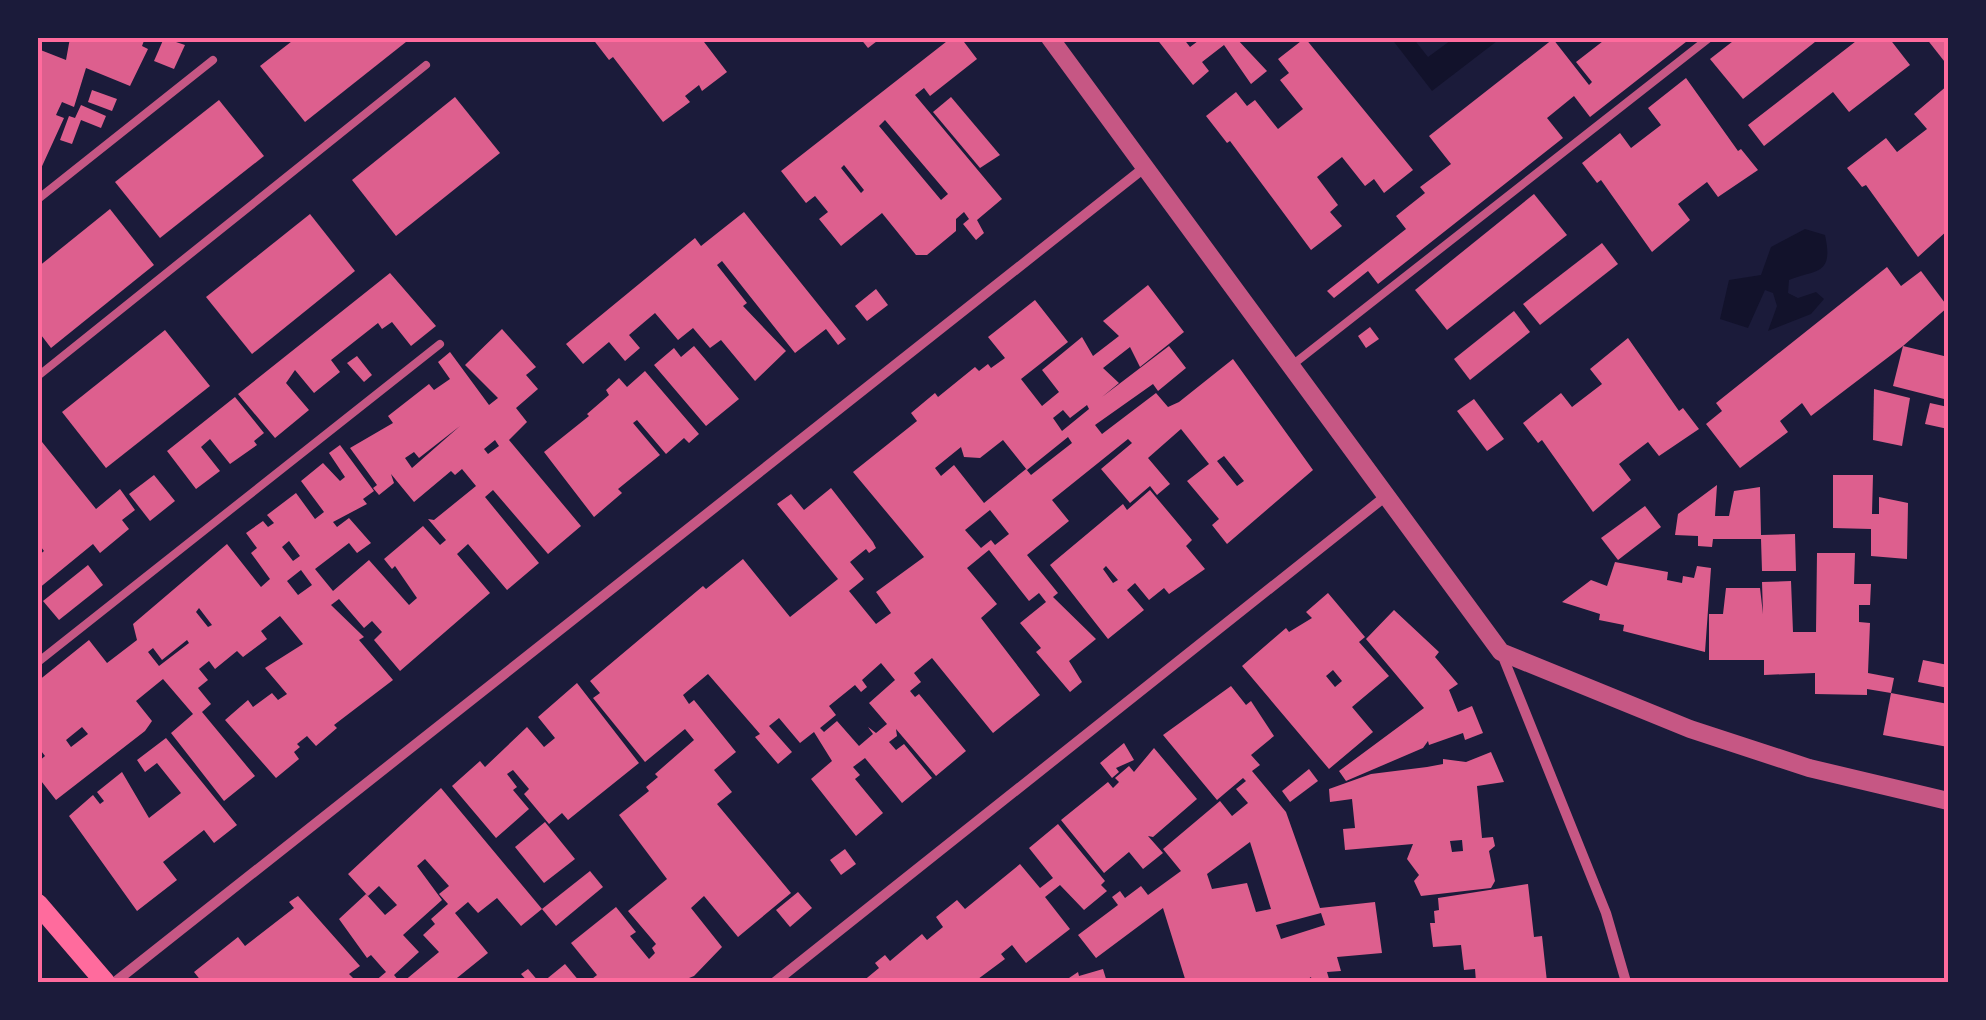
<svg xmlns="http://www.w3.org/2000/svg" width="1986" height="1020" font-family="Overpass,sans-serif">
<style>
.water{fill:#12122b}
.building{fill:#dd5f8e;fill-rule:evenodd}
.lines{fill:none;stroke-linecap:round;stroke-linejoin:round}
.service{stroke:#c65784;stroke-width:8}
.minor{stroke:#c65784;stroke-width:10}
.tertiary{stroke:#c65784;stroke-width:18}
.secondary{stroke:#ff6b9d;stroke-width:20}
.neatline{fill:none;stroke:#ff6b9d;stroke-width:4}
</style>
<rect width="100%" height="100%" fill="#1b1b3a"/>
<g class="water">
<path d="M1391,38H1413L1428,57L1454,38H1501L1432,91Z"/>
<path d="M1805,229L1825,235C1834,276 1816,269 1789,280L1788,293L1798,298L1816,292L1824,299L1811,314L1768,331L1777,306L1773,293L1765,290L1748,328L1720,319L1729,280L1761,275L1771,247Z"/>
</g>
<g class="building">
<path d="M70,38H145L142,46L148,49L130,86L86,68L74,107L62,102L56,115L64,118L38,175V49L66,60Z"/>
<path d="M164,38L185,45L174,69L154,61Z"/>
<path d="M296,38H411L305,122L260,66Z"/>
<path d="M592,38H701L727,72L702,91L699,85L685,96L690,102L663,122L613,57L609,60Z"/>
<path d="M860,38H881L868,48Z"/>
<path d="M951,38H961L977,59L930,96L924,88L915,95L1002,199L977,220L984,233L976,240L963,224L969,219L964,212L956,219V231L927,255H916L882,213L841,246L819,219L828,212L815,196L806,203L781,171ZM885,120L948,194L941,200L879,126ZM844,165L864,190L861,193L841,168Z"/>
<path d="M1156,38H1183L1190,47L1202,38H1236L1267,71L1251,84L1224,45L1202,62L1209,71L1193,85Z"/>
<path d="M1305,38L1413,170L1384,193L1374,179L1365,186L1342,157L1317,177L1338,205L1330,212L1342,226L1311,250L1230,141L1227,143L1206,116L1236,92L1247,106L1255,100L1278,129L1303,109L1280,80L1289,73L1278,59Z"/>
<path d="M1607,38H1691L1590,117L1574,96L1547,118L1563,138L1378,284L1368,271L1334,298L1327,291L1406,229L1396,216L1425,193L1420,187L1451,164L1429,136L1553,39L1589,85L1592,82L1576,62Z"/>
<path d="M1737,38H1820L1743,99L1710,59Z"/>
<path d="M1860,38H1889L1910,65L1849,112L1833,92L1764,146L1748,125Z"/>
<path d="M1926,38H1948V66Z"/>
<path d="M1686,78L1738,151L1741,149L1758,170L1718,197L1707,182L1678,204L1690,220L1652,252L1601,180L1597,183L1582,163L1620,133L1631,148L1661,125L1648,108Z"/>
<path d="M1948,85V205L1944,209L1948,230L1918,257L1866,185L1862,187L1847,168L1886,138L1897,152L1927,129L1914,114Z"/>
<path d="M92,90L117,99L112,111L88,102Z"/>
<path d="M455,97L500,153L396,236L352,180Z"/>
<path d="M951,97L1000,155L980,168L933,112Z"/>
<path d="M219,100L264,156L160,238L115,182Z"/>
<path d="M81,105L106,116L101,128L81,120L72,144L60,140L69,116L75,118Z"/>
<path d="M1534,194L1567,235L1447,330L1415,290Z"/>
<path d="M110,209L154,265L51,348L38,331V267Z"/>
<path d="M744,212L846,339L838,345L826,329L795,353L722,261L717,265L747,303L743,306L786,351L755,381L721,340L710,348L693,328L678,340L655,313L629,335L640,348L625,361L609,342L583,364L566,344L695,238L701,246Z"/>
<path d="M310,214L355,271L252,354L206,297Z"/>
<path d="M1602,243L1618,264L1540,325L1523,304Z"/>
<path d="M1887,267L1901,286L1921,271L1948,307L1903,346L1948,357V400L1893,386L1903,346L1811,416L1802,403L1780,421L1788,432L1740,468L1706,424L1722,411L1716,403Z"/>
<path d="M390,273L436,326L411,346L392,322L382,329L378,323L331,360L340,372L314,393L295,370L286,383L309,410L275,438L238,394Z"/>
<path d="M1148,285L1184,332L1140,367L1130,347L1103,368L1119,383L1102,397L1169,346L1186,368L1158,391L1153,384L1095,425L1102,434L1156,393L1168,407L1179,402L1233,359L1313,470L1227,544L1212,525L1219,519L1187,481L1209,464L1181,429L1148,458L1170,484L1157,495L1150,486L1130,503L1101,469L1132,443L1128,439L1052,500L1069,521L1027,555L1058,593L1053,597L1096,639L1069,661L1082,682L1070,692L1036,652L1041,648L1020,623L1046,602L1039,593L1029,601L989,550L967,568L997,604L981,618L1040,695L993,733L932,658L914,673L921,682L910,691L915,697L919,694L966,751L936,776L896,729L897,736L889,742L896,750L904,744L932,778L902,803L865,758L853,767L860,775L855,779L883,813L856,836L811,779L832,761L814,732L800,743L779,718L769,726L792,752L778,764L755,737L760,734L708,674L683,695L689,704L694,700L736,752L714,770L732,792L717,804L791,893L738,937L704,896L691,908L722,947L694,976L679,982L676,978L671,982H588L597,975L571,943L616,907L636,932L630,936L649,959L655,953L652,948L656,944L628,911L667,879L619,815L649,791L646,787L658,777L655,774L694,740L685,729L645,762L593,698L600,693L590,681L703,586L706,589L743,559L790,617L838,579L777,504L791,494L804,510L831,488L873,542L876,548L869,553L866,549L850,562L864,579L849,591L876,624L891,613L876,592L924,557L853,472L917,421L911,413L935,393L938,397L975,367L979,371L988,364L991,368L1005,358L988,337L1035,300L1068,342L1021,379L1042,406L1059,392L1042,370L1082,337L1093,356L1119,336L1103,321ZM1087,405L1089,409L1062,431L1053,418L1063,410L1070,418ZM1068,437L1072,443L1031,475L1026,469L984,503L954,465L941,476L935,468L961,447L964,457L980,458L1003,440L1027,470ZM1224,456L1244,481L1237,486L1217,461ZM990,510L1009,534L995,545L991,540L981,548L965,530ZM881,663L895,680L869,703L887,724L876,733L868,727L873,734L859,746L837,721L824,732L820,728L836,715L829,706L855,685L861,692L867,687L862,680Z"/>
<path d="M876,289L888,305L867,321L855,306Z"/>
<path d="M1514,311L1530,332L1470,380L1454,359Z"/>
<path d="M1370,327L1379,339L1366,348L1358,336Z"/>
<path d="M502,329L536,367L526,375L538,389L516,408L527,422L509,440L581,526L548,554L493,490L485,497L539,563L507,590L468,544L457,554L490,593L400,671L374,640L382,632L372,621L364,628L339,599L331,605L364,637L359,640L393,680L334,725L337,728L316,746L307,736L297,744L300,747L294,752L299,759L276,778L225,720L248,700L253,707L272,693L278,700L287,694L265,668L303,644L280,616L261,631L267,639L243,657L237,651L215,669L209,661L199,669L208,680L198,688L211,704L202,712L255,776L224,801L171,733L193,714L163,679L136,701L152,721L145,731L56,800L38,777V762L45,756L38,747V681L89,640L107,663L137,640L133,624L227,544L261,587L270,579L251,553L257,548L246,533L263,521L268,527L274,523L267,515L296,493L315,519L324,512L301,481L323,463L340,481L345,477L329,453L340,445L374,491L363,499L367,504L333,522L337,527L349,518L371,543L357,553L349,543L315,569L333,591L369,560L409,605L417,598L395,566L392,569L384,559L423,526L440,545L446,540L428,519L434,520L476,486L462,469L455,475L451,471L414,502L391,474L394,483L379,495L373,488L377,485L350,448L393,423L388,416L429,384L434,390L450,379L438,362L450,352L489,405L498,398L465,365ZM460,426L412,468L405,458L414,452L419,458ZM495,440L499,446L488,454L484,449ZM289,541L300,556L293,561L282,547ZM301,570L312,585L298,595L287,581ZM199,608L212,625L208,627L196,612ZM187,640L189,643L159,666L148,652L153,648L162,660ZM82,727L88,734L71,747L66,740Z"/>
<path d="M165,330L210,386L106,468L62,412Z"/>
<path d="M1628,338L1679,411L1683,408L1699,429L1659,456L1648,442L1619,464L1631,480L1593,512L1542,440L1538,443L1523,423L1561,393L1572,407L1602,384L1590,369Z"/>
<path d="M694,346L739,399L706,426L654,365L674,348L681,357Z"/>
<path d="M357,356L372,375L364,382L347,363Z"/>
<path d="M645,371L699,434L689,443L684,438L666,454L637,420L633,423L660,455L618,489L622,493L594,517L544,452L589,416L587,414L609,395L606,390L619,378L627,387Z"/>
<path d="M1874,389L1910,398L1902,446L1873,440Z"/>
<path d="M235,397L264,433L254,441L257,445L230,464L210,439L201,447L220,471L196,489L167,451Z"/>
<path d="M1474,399L1504,439L1487,451L1457,411Z"/>
<path d="M1930,403L1948,407V429L1925,424Z"/>
<path d="M38,437L96,509L120,489L135,510L122,520L129,529L100,553L93,544L38,589V556L44,551L38,543Z"/>
<path d="M154,475L175,501L150,521L129,494Z"/>
<path d="M1833,475H1873L1872,514H1879V497L1908,503L1907,559L1871,556V529L1833,528Z"/>
<path d="M1717,485L1715,516H1729L1734,491L1760,487L1761,535L1795,534L1796,571H1762L1761,539H1713L1712,547L1698,546V536L1675,535L1678,514Z"/>
<path d="M1150,490L1192,540L1186,546L1205,569L1169,594L1164,588L1149,600L1135,583L1127,590L1144,610L1108,639L1050,565L1123,504L1127,510ZM1106,566L1118,580L1113,583L1103,569Z"/>
<path d="M1645,506L1661,527L1618,560L1601,538Z"/>
<path d="M1817,553H1855L1854,584H1871L1870,605H1859V622L1870,623L1868,673L1894,678L1891,693L1867,689V695L1815,694V673L1764,675V660H1709V614H1723L1726,588H1760L1763,614L1762,582L1791,581L1793,632H1816Z"/>
<path d="M1615,562L1668,572L1667,580L1682,583L1683,576L1694,578L1697,566L1711,568L1705,652L1623,631L1624,625L1599,620L1600,614L1562,602L1591,580L1607,586Z"/>
<path d="M88,565L103,585L59,620L43,601Z"/>
<path d="M1328,593L1365,637L1359,642L1389,676L1352,707L1373,732L1329,769L1242,666L1286,628L1289,632L1312,618L1306,612ZM1333,670L1342,681L1335,687L1326,676Z"/>
<path d="M1394,610L1439,652L1435,657L1458,684L1449,690L1458,712L1472,706L1483,733L1465,740L1463,733L1429,745L1428,741L1423,748L1346,781L1339,771L1424,708L1366,639Z"/>
<path d="M1923,660L1948,665V688L1918,682Z"/>
<path d="M577,683L639,763L568,820L562,813L549,824L524,794L529,789L513,770L507,774L517,787L513,790L529,809L496,838L452,786L480,761L485,767L527,727L544,747L555,738L538,717Z"/>
<path d="M1231,686L1246,705L1251,701L1274,736L1251,755L1260,765L1252,771L1286,812L1320,908L1375,902L1382,953L1337,957L1341,971L1327,972L1330,982H1312L1311,977L1304,982H1186L1163,908L1096,958L1078,935L1118,905L1112,897L1120,891L1125,898L1141,886L1148,895L1181,871L1163,849L1220,801L1232,816L1248,803L1236,789L1246,781L1243,778L1217,800L1163,735ZM1250,842L1271,909L1256,912L1247,883L1212,889L1207,874ZM1321,913L1325,925L1281,939L1276,925Z"/>
<path d="M1891,693L1948,704V747L1883,735Z"/>
<path d="M166,738L237,825L214,843L204,830L163,862L177,880L137,911L69,816L93,795L100,804L104,801L97,792L122,772L149,818L181,793L157,763L145,772L137,760Z"/>
<path d="M1124,743L1134,760L1116,768L1119,772L1112,778L1100,763Z"/>
<path d="M1154,748L1197,799L1153,837L1148,836L1163,853L1143,869L1129,852L1104,873L1061,820L1108,782L1113,788L1119,782L1115,778L1129,766L1134,772Z"/>
<path d="M1491,752L1504,782L1477,786L1482,838L1493,837L1495,846L1489,851L1495,881L1491,888L1421,896L1414,881L1419,875L1407,859L1413,844L1345,850L1343,829L1355,828L1352,799L1330,802L1329,789L1371,774L1427,767L1443,764V759L1466,762ZM1462,840L1463,851L1452,852L1450,841Z"/>
<path d="M1309,769L1318,781L1290,802L1282,791Z"/>
<path d="M441,788L542,909L521,926L497,898L478,913L468,902L455,913L488,953L452,982H403L439,952L423,935L435,924L431,919L448,904L439,894L449,886L425,859L417,866L442,900L403,935L419,952L394,975L400,982H374L386,972L371,955L367,958L339,919L366,894L385,915L397,905L379,886L368,896L348,874Z"/>
<path d="M545,822L575,859L544,883L515,847Z"/>
<path d="M1058,824L1105,881L1101,885L1107,891L1084,910L1060,885L1045,897L1070,929L1026,963L1012,945L1001,954L1005,959L974,982H862L879,968L875,963L885,955L890,961L922,934L927,940L943,927L936,917L957,900L965,909L1020,864L1040,888L1053,878L1029,848Z"/>
<path d="M845,849L856,864L841,875L830,860Z"/>
<path d="M590,871L603,887L556,926L542,909Z"/>
<path d="M1528,884L1534,937L1542,936L1547,982H1476L1475,969L1464,970L1461,945L1433,947L1430,923H1435L1434,911L1439,910L1438,898Z"/>
<path d="M798,892L812,908L790,927L776,910Z"/>
<path d="M298,896L360,966L349,974L357,982H202L194,972L238,937L245,946L294,908L289,902Z"/>
<path d="M565,964L580,982H543Z"/>
<path d="M528,969L539,982H528L521,974Z"/>
<path d="M1103,969L1107,982H1063L1078,972L1079,976Z"/>
</g>
<g class="lines">
<g class="service">
<path d="M38,199L213,60"/>
<path d="M1291,366L1709,38"/>
<path d="M38,376L426,65"/>
<path d="M38,662L440,344"/>
</g>
<g class="minor">
<path d="M1501,652L1606,913L1626,982"/>
<path d="M115,982L1144,168"/>
<path d="M775,982L1386,496"/>
</g>
<path class="tertiary" d="M1050,38L1501,652L1690,729L1809,768L1948,801"/>
<path class="secondary" d="M38,904L105,982"/>
</g>
<rect width="1986" height="1020" fill="none" stroke="#1b1b3a" stroke-width="80"/>
<rect x="40" y="40" width="1906" height="940" class="neatline"/>
</svg>
